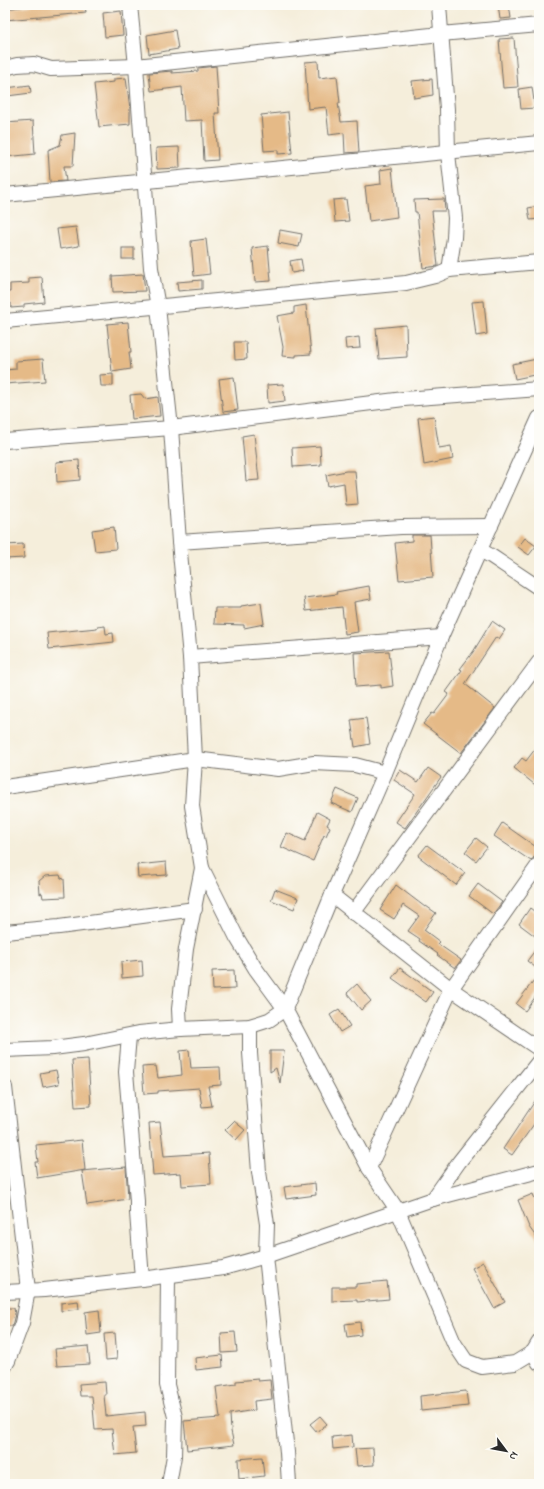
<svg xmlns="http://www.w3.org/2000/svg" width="544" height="1489" font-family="'Indie Flower',sans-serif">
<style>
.building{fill:#e5ba87}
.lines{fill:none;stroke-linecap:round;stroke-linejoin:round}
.minor-casing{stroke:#726f69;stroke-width:16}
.minor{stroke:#fff;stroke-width:14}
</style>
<rect width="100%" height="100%" fill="#fdfcf7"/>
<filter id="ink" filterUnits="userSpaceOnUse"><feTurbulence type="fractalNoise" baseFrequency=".025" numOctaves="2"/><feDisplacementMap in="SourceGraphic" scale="8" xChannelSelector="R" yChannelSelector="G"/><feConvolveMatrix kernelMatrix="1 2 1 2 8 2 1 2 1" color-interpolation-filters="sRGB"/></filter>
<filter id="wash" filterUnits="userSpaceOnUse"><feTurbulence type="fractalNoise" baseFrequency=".012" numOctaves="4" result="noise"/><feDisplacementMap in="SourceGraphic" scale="16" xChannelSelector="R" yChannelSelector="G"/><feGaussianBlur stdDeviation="0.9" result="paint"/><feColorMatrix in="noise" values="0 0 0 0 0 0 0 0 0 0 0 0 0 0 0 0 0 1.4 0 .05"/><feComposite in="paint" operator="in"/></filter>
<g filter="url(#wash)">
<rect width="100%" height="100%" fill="#f5eedb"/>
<g id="blocks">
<g class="building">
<path d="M34,5H85L86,13L5,20V9Z"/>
<path d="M498,5H509L511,18L500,19Z"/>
<path d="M121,11L123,35L105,37L103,13Z"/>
<path d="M175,30L178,49L149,54L147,35Z"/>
<path d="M514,38L518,87L503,88L499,39Z"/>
<path d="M318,61L319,78L337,76L340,103H338L341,122L357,121L359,152L345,153L344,133L329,135L326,107L308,109L305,62Z"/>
<path d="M216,66L219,113H215L218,160L204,161L202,120L184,121L182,87L151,91L149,73L172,71V73L198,71V68Z"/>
<path d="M126,78L130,109V124L99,127L94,84L114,82V79Z"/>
<path d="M432,79L433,95L414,98L412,81Z"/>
<path d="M30,85L31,93L7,96L6,88Z"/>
<path d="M532,87L535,108L521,109L519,89Z"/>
<path d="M288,112L292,153L278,154V150L264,151L261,115Z"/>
<path d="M33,121L35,154L5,157V123Z"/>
<path d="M75,133L73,166H64L66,181L50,182L48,150L60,145L62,135Z"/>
<path d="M179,147L180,168L157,169L156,148Z"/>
<path d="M392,168L397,217L369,221L365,186L381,184L380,170Z"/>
<path d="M346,199L349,221L335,222L333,200Z"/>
<path d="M444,199L445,211H432L438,266L423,268L417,212H415L414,200Z"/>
<path d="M539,206V219L530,220L528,208Z"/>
<path d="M76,227L79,246L60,249L57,229Z"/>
<path d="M280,230L302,234L299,247L278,243Z"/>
<path d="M206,239L210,274L194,276L191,241Z"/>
<path d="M268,246L271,281L255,282L252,248Z"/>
<rect x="122" y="248" width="12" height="11"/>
<path d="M301,259L303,271L292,273L290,261Z"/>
<path d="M143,274L145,291L113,292L112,276Z"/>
<path d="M42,277L44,302L24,304V307L11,308V303H5V292H10V284L29,283V278Z"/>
<path d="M202,280V289L178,291L177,282Z"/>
<path d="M484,301L487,334L476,336L472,302Z"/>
<path d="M306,305L311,354L296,355V357L282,356L283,347L277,316L294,313V307Z"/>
<path d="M128,322L131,352H129L131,369L112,372L107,324Z"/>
<path d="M406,325L407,357L379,359L376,328Z"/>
<path d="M359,337L360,348L346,349L345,339Z"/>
<path d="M234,342H246L247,359L235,360Z"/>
<path d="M43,359L45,381L5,384V370L16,369V361Z"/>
<path d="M537,359L539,374L515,379L512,364Z"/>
<path d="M113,374V386H101L100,375Z"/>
<path d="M234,377L238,410L223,412L219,379Z"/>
<path d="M283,384L285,401L268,403L267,385Z"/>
<path d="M141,394L145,399L158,397L160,416L132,419L130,395Z"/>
<path d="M434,416L439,448L451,446L453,459L424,465L418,418Z"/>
<path d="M254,434L259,480L246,481L242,436Z"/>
<path d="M320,446L321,465L293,467L292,448Z"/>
<path d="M79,460L80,480L57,482L56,462Z"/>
<path d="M346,471H355L358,504L346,505L344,483L328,486L326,475Z"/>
<path d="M114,527L116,549L95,551L92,530Z"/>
<path d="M412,535H430L433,577L399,580L395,543L412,541Z"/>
<path d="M525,538L536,546L529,555L518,547Z"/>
<path d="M23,544L24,558L5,559V545Z"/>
<path d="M369,586L371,599L354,602L358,632L345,634L342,607L306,611L304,598L337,594L336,592Z"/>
<path d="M261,603L264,624L244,628V625L214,624L215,608H241V606Z"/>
<path d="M492,621L505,630L499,639L496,637L465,684L495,708L461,753L423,724L432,713L434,714L449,694L446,692L462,670L460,669L473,652Z"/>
<path d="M105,626L106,634L113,633L114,642L49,649L47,633L97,628V627Z"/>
<path d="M389,651L393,686L381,688V685L356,687L354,653Z"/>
<path d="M366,718L370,744L355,747L351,720Z"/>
<path d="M539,744V788L514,768L522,758L526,761Z"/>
<path d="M428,768L441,777L405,828L396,822L415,794L394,780L400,770L418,782Z"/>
<path d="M337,789L358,798L352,812L331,803Z"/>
<path d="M317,812L330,819L327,825L330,827L326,836L324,835L313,861L281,847L287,833L305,841Z"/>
<path d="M502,823L539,849V856H535L531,861L494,836Z"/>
<path d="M476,838L487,847L476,861L465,852Z"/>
<path d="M427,845L465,873L456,885L418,856Z"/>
<path d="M166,862L167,875L138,877L137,865Z"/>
<path d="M60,875L61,878L64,879L65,897L43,898L42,893L40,894L39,881L45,876Z"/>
<path d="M478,884L502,902L493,914L469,896Z"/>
<path d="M396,885L425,907L426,906L436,913L424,930L440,942L438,944L461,960L455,968L437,955L438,954L419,941L420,939L408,931L419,916L403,905L394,919L380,910Z"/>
<path d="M275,889L298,898L294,909L271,900Z"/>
<path d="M530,908L539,915V939L519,924Z"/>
<path d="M539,945V970L527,961Z"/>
<path d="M142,960L143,976L122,978L121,962Z"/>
<path d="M400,968L433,992L426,1002L392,978Z"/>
<path d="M234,970L235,989L213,990L212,971Z"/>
<path d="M534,980L539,984V992L525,1011L516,1004Z"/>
<path d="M357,984L371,1001L361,1010L347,993Z"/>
<path d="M339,1009L350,1026L340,1032L330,1015Z"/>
<path d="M189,1050L191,1068L220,1067L221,1085L208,1086L212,1106L202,1107L199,1088L158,1091V1093L144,1094L142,1067L156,1066L158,1078L182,1075L180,1051Z"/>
<path d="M270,1051H284L280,1083L276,1068L270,1072Z"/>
<path d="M88,1059L91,1106L75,1107L72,1060Z"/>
<path d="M56,1070L59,1084L43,1087L40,1073Z"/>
<path d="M539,1095V1117L512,1155L503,1149Z"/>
<path d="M234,1121L245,1130L236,1140L225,1130Z"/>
<path d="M160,1122L164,1156L209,1153L211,1184L182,1186L181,1173L153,1175L149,1123Z"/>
<path d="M82,1140L85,1170L37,1178L35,1162H38L36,1145Z"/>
<path d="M126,1167L128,1199L87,1205L82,1171Z"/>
<path d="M315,1183L316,1195L286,1199L284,1187Z"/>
<path d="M533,1194L539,1209V1241L529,1227L518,1200Z"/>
<path d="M483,1262L505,1302L494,1308L472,1268Z"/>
<path d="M387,1281L389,1299L357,1302V1300L332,1301V1287H356V1284Z"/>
<path d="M78,1301L79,1309L61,1311V1303Z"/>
<path d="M5,1308H14L15,1314L12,1326H5Z"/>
<path d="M99,1310L101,1333L87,1335L85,1312Z"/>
<path d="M360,1322L361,1335L347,1337L345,1324Z"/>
<path d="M235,1332L237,1352L222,1353L221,1333Z"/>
<path d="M115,1333L117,1359L106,1360L104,1334Z"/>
<path d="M88,1346L90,1364L57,1366L55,1349Z"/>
<path d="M222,1355L223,1367L196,1370L195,1358Z"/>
<path d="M258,1379V1381L270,1380L272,1399L254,1401L255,1410L230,1414L231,1431L234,1445L187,1450L184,1421L220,1418L216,1387L236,1384V1381Z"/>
<path d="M105,1382L106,1395H104L106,1416L145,1412L146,1426L133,1427L136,1453L115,1455L112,1429L95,1430L92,1396H80L79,1384Z"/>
<path d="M466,1391L468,1406L421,1411L420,1396Z"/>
<path d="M320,1416L327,1424L317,1432L310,1424Z"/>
<path d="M352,1435L353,1447L333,1449L332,1437Z"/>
<path d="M373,1448L374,1465L357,1466L355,1449Z"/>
<path d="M262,1457L264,1476L239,1479L238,1459Z"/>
</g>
</g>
</g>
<g filter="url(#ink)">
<use href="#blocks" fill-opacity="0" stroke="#726f69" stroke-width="1"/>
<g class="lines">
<defs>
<g id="minor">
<path d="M439,5L447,109L448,153L455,218L454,238L449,270"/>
<path d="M5,68L17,65L34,64L51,69L136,66L441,34L539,25"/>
<path d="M5,195L539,143"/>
<path d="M5,321L406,283L435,276L449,270L539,262"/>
<path d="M539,418L441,637L385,773L332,895L285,1009L369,1168L398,1211L454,1343L466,1361L482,1367L515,1363L533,1352L539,1342"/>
<path d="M5,441L171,428L404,399L539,389"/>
<path d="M179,542L401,527L491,526"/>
<path d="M480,550L491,556L539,588"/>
<path d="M190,657L441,637"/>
<path d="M5,787L195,759L278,769L314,763L355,765L385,773"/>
<path d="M332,895L451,989L539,1049"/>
<path d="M353,913L539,662"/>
<path d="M5,932L59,927L195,909"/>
<path d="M250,1026V1053L259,1172L267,1224L266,1256L287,1452L289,1484"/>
<path d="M180,1029L179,1009L186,949L202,868"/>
<path d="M129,1036L126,1072L137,1201V1213L142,1279"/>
<path d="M5,1050L53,1048L84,1044L139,1033L180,1029L250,1026L269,1020L285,1009L255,968L237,938L202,868L192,806L195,759L190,657L179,542L171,428L158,307L151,268L136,66L130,5"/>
<path d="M5,1087L28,1290L22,1323L8,1361L5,1366"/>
<path d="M369,1168L451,989L539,864"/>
<path d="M433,1199L459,1162L539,1061"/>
<path d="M168,1276L167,1385L175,1417L174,1456L169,1484"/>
<path d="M5,1292L44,1290L142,1279L223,1268L266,1256L433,1199L539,1171"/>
<path d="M533,1352L539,1363"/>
</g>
</defs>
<use href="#minor" class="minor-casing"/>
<use href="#minor" class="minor"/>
</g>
</g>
<rect width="544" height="1489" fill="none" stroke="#fdfcf7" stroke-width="20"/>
<g transform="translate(506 1451) rotate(122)" stroke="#fdfcf7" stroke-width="3" paint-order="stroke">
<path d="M0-3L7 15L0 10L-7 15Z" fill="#2b2b2b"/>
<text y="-6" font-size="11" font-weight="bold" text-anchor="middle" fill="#2b2b2b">N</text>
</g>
</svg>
